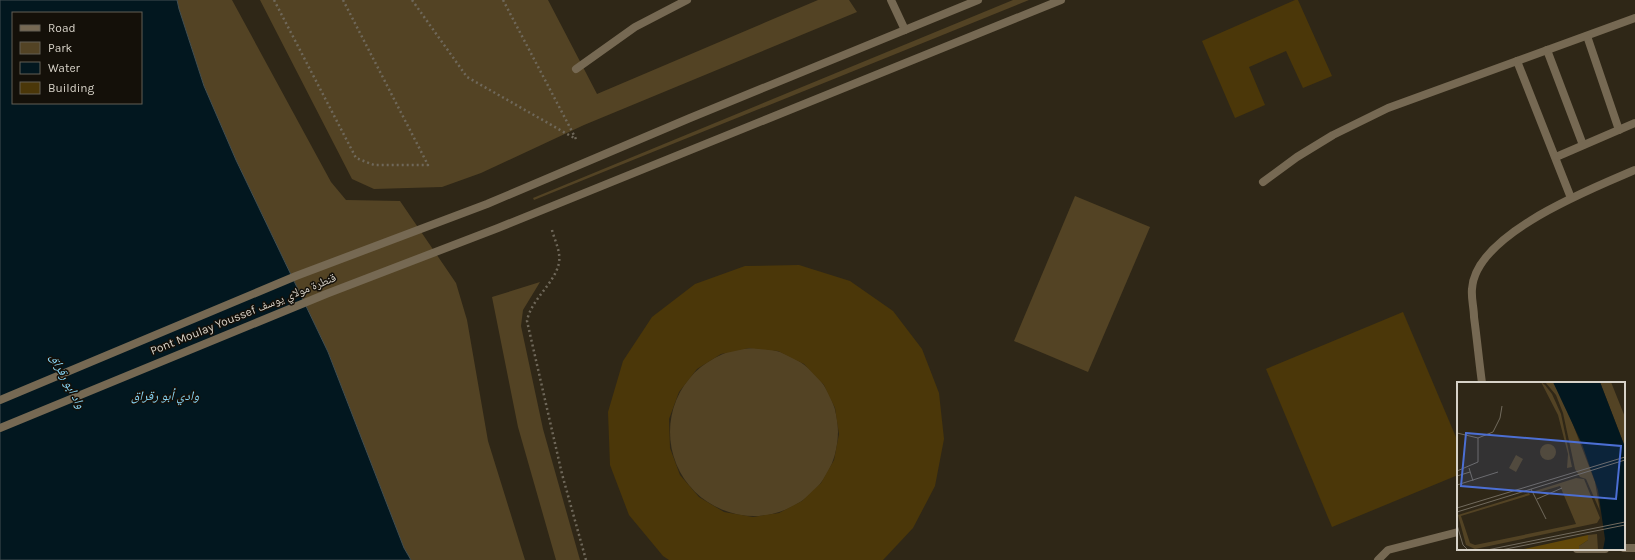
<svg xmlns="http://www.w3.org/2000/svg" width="1635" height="560" font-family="Karla,'Noto Naskh Arabic',sans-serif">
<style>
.green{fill:#534324}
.water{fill:#02171f;stroke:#424f52;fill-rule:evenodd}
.building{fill:#4b3709;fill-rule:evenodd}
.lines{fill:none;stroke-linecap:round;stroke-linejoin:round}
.path{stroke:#6f685a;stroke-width:2.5;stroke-dasharray:2 3;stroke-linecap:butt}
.service{stroke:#766953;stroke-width:8}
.minor{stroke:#766953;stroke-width:8}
.tertiary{stroke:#766953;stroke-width:8}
.labels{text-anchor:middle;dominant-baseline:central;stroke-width:3;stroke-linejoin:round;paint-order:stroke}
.street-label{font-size:12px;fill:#d7d2c8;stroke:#141009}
.water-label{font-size:13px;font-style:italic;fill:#88d7f7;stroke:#141009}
.inset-road{fill:none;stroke:#726b5e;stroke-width:1}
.view{fill:#4c6fd4;fill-opacity:0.15;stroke:#4c6fd4;stroke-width:2}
.inset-edge{fill:none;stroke:#d7d2c8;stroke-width:2}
</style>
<rect width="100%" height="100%" fill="#2f2717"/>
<g class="green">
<path d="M177,0H232L331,182L346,200L400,201L456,283L467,320L488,441L525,560H411L404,548L328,352L236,160L204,86L179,9Z"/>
<path d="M260,0H548L597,94L818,0H849L857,12L584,125L481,173L442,187L374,189L352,179Z"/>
<path d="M1013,0H1029L534,200L533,198Z"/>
<path d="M1075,196L1150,227L1088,372L1014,341Z"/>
<path d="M540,282L523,310L521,326L543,429L580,560H556L518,427L492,297Z"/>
<circle cx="754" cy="432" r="84"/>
</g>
<path class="water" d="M0,0H177L179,9L204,86L236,160L328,352L404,548L411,560H0ZM13,13H141V103H13Z"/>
<g class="building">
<path d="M1295,0H1298L1332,76L1303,88L1286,51L1249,67L1265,105L1235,118L1202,41Z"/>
<path d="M799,265L850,281L893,311L922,349L939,393L944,439L935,486L913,528L883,560H669L663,556L629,515L610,465L608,412L623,361L652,317L695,284L745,266ZM749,348L778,351L804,364L824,385L835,408L839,434L834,460L821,483L802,501L779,513L753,517L724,512L699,497L680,475L670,448L669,419L679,392L697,369L721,354Z"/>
<path d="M1403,312L1458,442V475L1332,527L1266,369Z"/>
</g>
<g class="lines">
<g class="path">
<path d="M274,0L356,158L374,165H428L343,0"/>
<path d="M412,0L467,77L576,139"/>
<path d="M503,0L576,139"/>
<path d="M552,230C554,238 558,246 559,254C563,278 531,297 527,321L562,474L586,560"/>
</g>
<g class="service">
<path d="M891,0L905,30"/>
<path d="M1587,36L1619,130"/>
<path d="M1547,50L1583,145"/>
<path d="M1517,61L1571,198"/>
<path d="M576,69L635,27L687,0"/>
<path d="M1556,157L1635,123"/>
<path d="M1263,182L1297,157L1333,135L1388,108L1635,18"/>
</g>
<g class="minor">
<path d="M1482,383C1479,361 1477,339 1474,317C1474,308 1471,298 1472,289C1475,234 1591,189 1635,170"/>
<path d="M1624,548H1635"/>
<path d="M1577,549H1605"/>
<path d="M1378,560L1388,550L1458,532"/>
</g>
<g class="tertiary">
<path d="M0,400L296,276L487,204L690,118L978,0"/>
<path d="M0,428L326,294L498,228L1061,0"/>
</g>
</g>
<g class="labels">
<g class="street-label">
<text transform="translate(243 314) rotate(-22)">Pont Moulay Youssef قنطرة مولاي يوسف</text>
</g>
<g class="water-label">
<text transform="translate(68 381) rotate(62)">واد ابو رقراق</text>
<text x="165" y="395">وادي أبو رقراق</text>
</g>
</g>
<g transform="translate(1457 382)">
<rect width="168" height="168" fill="#2f2717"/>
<path d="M84,0L88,3L95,12L104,32L115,85L110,86L111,72L101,33ZM88,0H96L107,19L138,100L143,129L129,97L123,95L118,87L106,31L99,13ZM143,0H154L168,35V65ZM83 70a8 8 0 1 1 16 0a8 8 0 1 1-16 0ZM59,73L66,77L59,90L52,86ZM119,96L127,97L143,136L140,141L18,167L9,163L1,133L72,111L73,113L4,134L13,161L18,163L119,142L103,104L79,111L78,109ZM140,152L141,168H122V164L131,158V153Z" fill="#534324"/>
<path d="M131,153V158L122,164V168H62Z" fill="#624809"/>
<path d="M96,0H143L168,65V168H146L148,157L141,108L125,62Z" fill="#02171f"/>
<path class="inset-road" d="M0,51L21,56M12,86L16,99M0,89L21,80V56L36,50L43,36L45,24M0,94L13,90M0,103L41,90M74,107L89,137M80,117L105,106M0,126L168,75M0,130L168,78M0,143L6,163L11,168M30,168L168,140M44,168L168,143"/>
<path class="view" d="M9,51L164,64L159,117L4,104Z"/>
<rect width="168" height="168" class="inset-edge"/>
</g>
<rect x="12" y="12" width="130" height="92" fill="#141009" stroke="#625e55"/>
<rect x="20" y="25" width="20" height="6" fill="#766953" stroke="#625e55"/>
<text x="48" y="32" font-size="12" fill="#d7d2c8">Road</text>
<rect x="20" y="42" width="20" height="12" fill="#534324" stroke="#625e55"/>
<text x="48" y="52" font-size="12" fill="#d7d2c8">Park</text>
<rect x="20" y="62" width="20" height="12" fill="#02171f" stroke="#625e55"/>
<text x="48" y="72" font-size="12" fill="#d7d2c8">Water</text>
<rect x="20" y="82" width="20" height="12" fill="#4b3709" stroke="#625e55"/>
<text x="48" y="92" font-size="12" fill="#d7d2c8">Building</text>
</svg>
